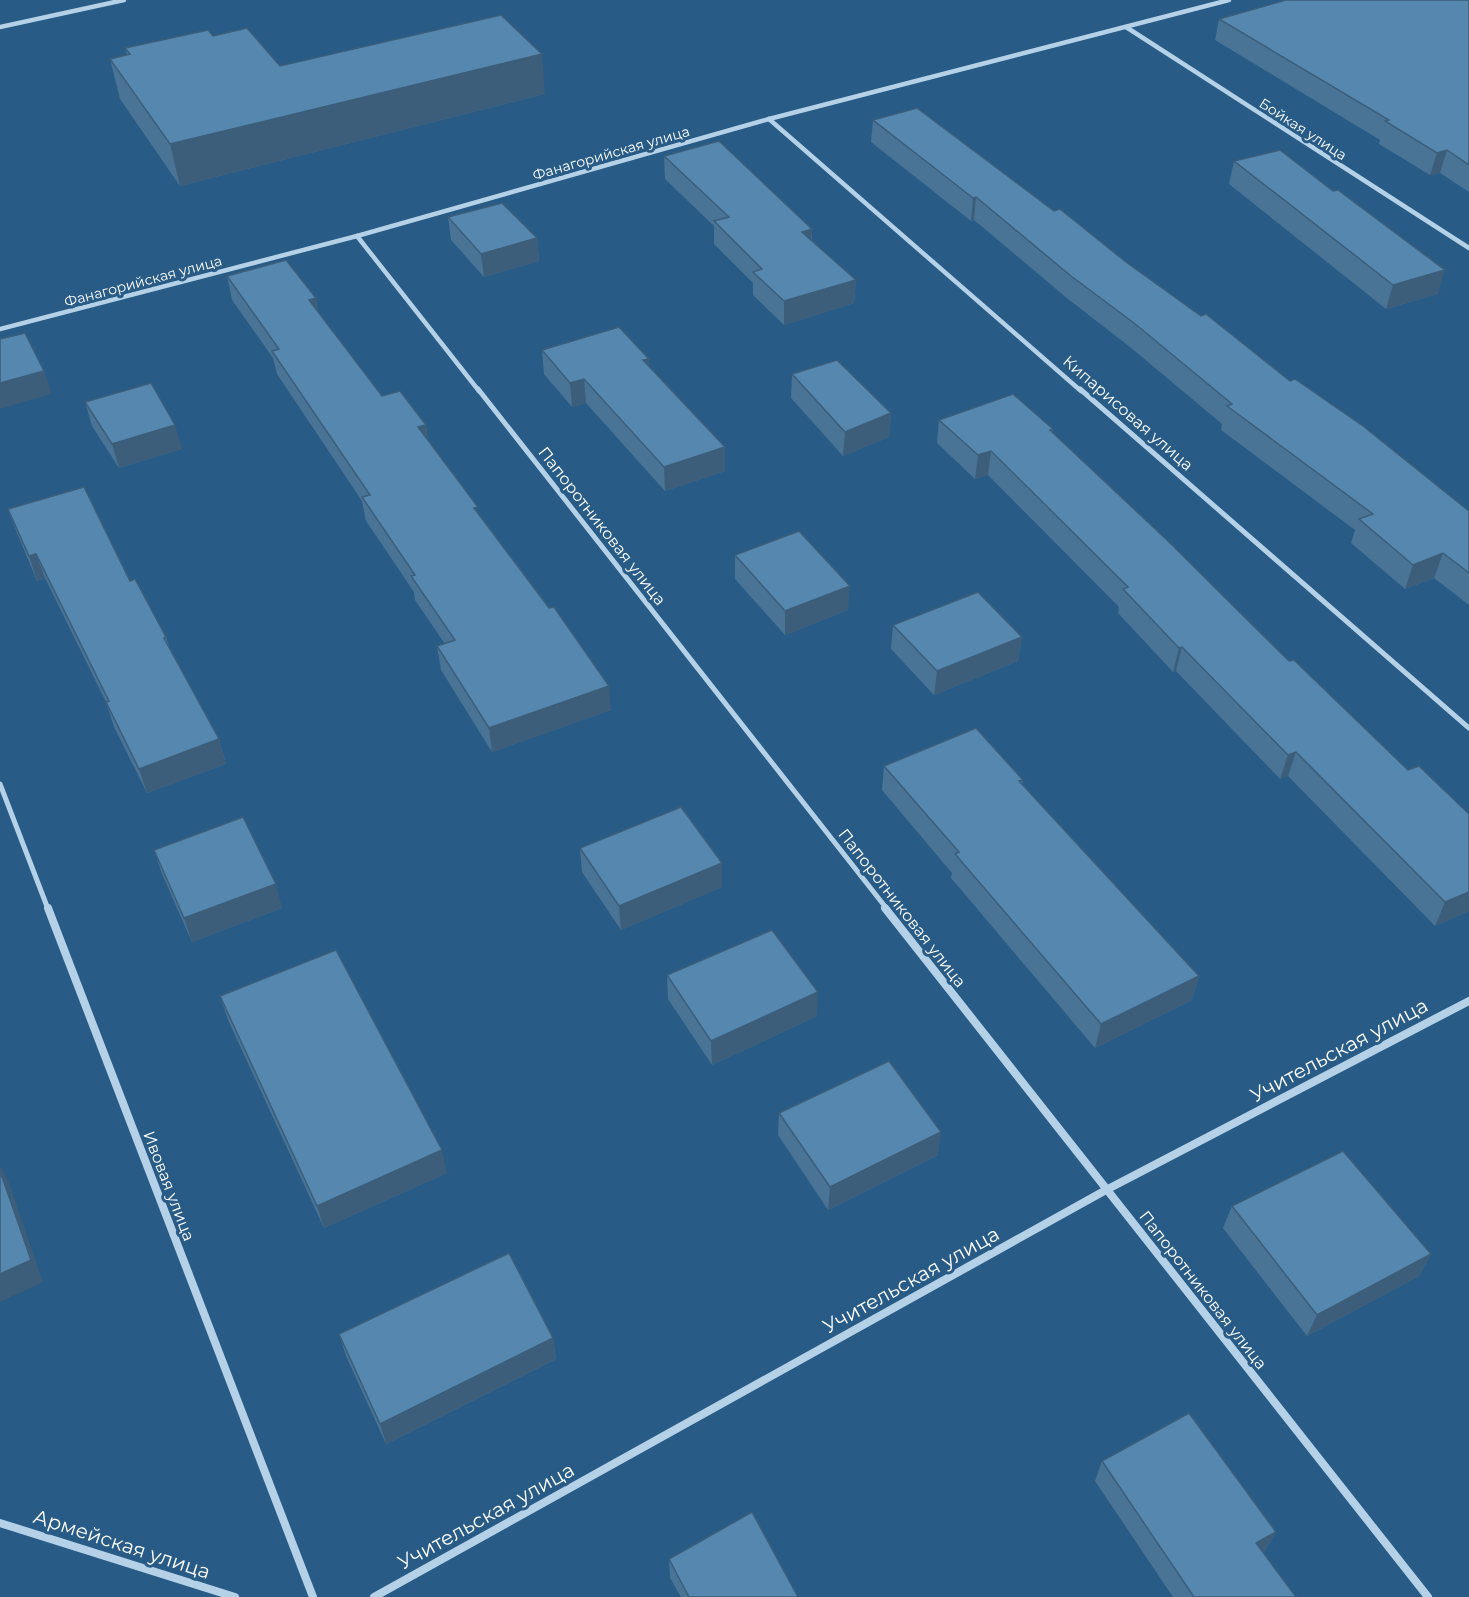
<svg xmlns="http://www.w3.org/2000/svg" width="1469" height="1597" font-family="Montserrat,sans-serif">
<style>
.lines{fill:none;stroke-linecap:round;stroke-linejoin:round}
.minor-far2{stroke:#b4d1e8;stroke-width:4.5}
.minor-far1{stroke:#b4d1e8;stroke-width:5}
.minor{stroke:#b4d1e8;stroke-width:8}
.wall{fill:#497496}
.shaded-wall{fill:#3c5e7a}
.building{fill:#5587af;stroke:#3c5e7a;stroke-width:1.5}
.labels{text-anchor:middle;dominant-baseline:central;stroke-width:6;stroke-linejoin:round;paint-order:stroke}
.far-street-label{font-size:14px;fill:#fff;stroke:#285b86}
.street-label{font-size:16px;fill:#fff;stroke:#285b86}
.near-street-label{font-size:20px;fill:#fff;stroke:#285b86}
</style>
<rect width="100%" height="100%" fill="#285b86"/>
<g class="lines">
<g class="minor-far2">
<path d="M0,27L124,0"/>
<path d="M1126,27L1469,248"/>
<path d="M769,119L1081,391"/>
<path d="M357,236L479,391"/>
<path d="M0,329L357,236L769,119L1229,0"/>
</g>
<g class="minor-far1">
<path d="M478,389L887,909"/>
<path d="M1080,389L1469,728"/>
<path d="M0,784L48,909"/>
</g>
<g class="minor">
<path d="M48,908L313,1597"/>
<path d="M885,908L1428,1597"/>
<path d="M0,1523L235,1597"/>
<path d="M374,1597L1106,1190L1469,1001"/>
</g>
</g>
<g class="wall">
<path d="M1469,0V192L1440,173L1430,175L1379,144L1380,140L1215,40L1219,19Z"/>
<path d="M213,36L280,66L545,94L180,186L120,99L110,59L127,55L125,48Z"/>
<path d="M873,120L1054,211L1290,381L1469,511V605L1434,578L1405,589L1351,543L1355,530L1221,430L1222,424L1130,347L1068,299L974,220L971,221L871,142Z"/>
<path d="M664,156L812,229V240L856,280L854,303L784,325L753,295V283L714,244V226L665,179Z"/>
<path d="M1234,161L1438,294L1386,309L1229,184Z"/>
<path d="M448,217L537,238L539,261L484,277L451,240Z"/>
<path d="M227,276L316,298L318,313L382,396L426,425L428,441L611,710L492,752L441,670L437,646L445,644L415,600L414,592L366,521L362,501L277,374L273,358L232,300Z"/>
<path d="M542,350L649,367L725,471L665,491L586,403L572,407L544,374Z"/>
<path d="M792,374L891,413L889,437L843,456L791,398Z"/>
<path d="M85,402L182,449L119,468L92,426Z"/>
<path d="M939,420L1053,429L1052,432L1469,911L1435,926L1288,776L1280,779L1176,671L1173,672L1118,613L1119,607L988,475L975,479L937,443Z"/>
<path d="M8,509L130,581L166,637L170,649L219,739L226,764L147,793L114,727L106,702L45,578L37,581L17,533Z"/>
<path d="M735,555L848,610L785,635L735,579Z"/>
<path d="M893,625L1022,637L1018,661L934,695L891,649Z"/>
<path d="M884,766L1023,780L1022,785L1199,976L1192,1000L1095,1048L951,878L952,873L882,790Z"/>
<path d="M580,848L722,863V887L621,930L582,872Z"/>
<path d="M154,850L282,908L192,942L162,874Z"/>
<path d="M667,975L817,1016L712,1065L668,999Z"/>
<path d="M220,996L447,1173L324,1228L228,1020Z"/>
<path d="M779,1113L938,1155L828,1210L778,1135Z"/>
<path d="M1232,1206L1431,1254L1419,1276L1307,1336L1223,1228Z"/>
<path d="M339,1334L553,1338L556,1359L386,1444L346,1356Z"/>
<path d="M1102,1461L1276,1532L1265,1551L1263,1552L1296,1597H1173L1095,1481Z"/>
<path d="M669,1559L798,1597H681L670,1578Z"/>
</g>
<g class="shaded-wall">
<path d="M542,54L545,94L180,186L170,144Z"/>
<path d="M1447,150L1440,173L1430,175L1437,153Z"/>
<path d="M976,197L974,220L971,221L973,198Z"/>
<path d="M812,229L811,252L802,232Z"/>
<path d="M537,238L539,261L484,277L481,254Z"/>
<path d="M1445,270L1438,294L1386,309L1393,285Z"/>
<path d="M856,280L854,303L784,325V301Z"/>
<path d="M316,298L320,322L309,300Z"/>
<path d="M649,359L650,382L643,360Z"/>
<path d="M44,371L52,394L0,409V383Z"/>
<path d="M584,379L586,403L572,407L570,383Z"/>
<path d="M891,413L889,437L843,456L845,432Z"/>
<path d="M175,425L182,449L119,468L112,444Z"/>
<path d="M426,425L429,449L418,427Z"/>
<path d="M725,447V471L665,491L664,467Z"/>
<path d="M991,451L988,475L975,479L978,455Z"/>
<path d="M1443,553L1434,578L1405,589L1413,565Z"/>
<path d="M36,554L45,578L37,581L29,556Z"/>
<path d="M850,586L848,610L785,635V611Z"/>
<path d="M1022,637L1018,661L934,695L937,671Z"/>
<path d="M1182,647L1176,671L1173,672L1179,648Z"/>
<path d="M609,686L611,710L492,752L489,728Z"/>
<path d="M219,739L226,764L147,793L139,769Z"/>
<path d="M1296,752L1288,776L1280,779L1288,755Z"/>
<path d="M722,863V887L621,930L619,906Z"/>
<path d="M276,884L282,908L192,942L184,918Z"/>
<path d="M1469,892V911L1435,926L1445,902Z"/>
<path d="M1199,976L1192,1000L1095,1048L1101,1024Z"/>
<path d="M818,992L817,1016L712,1065L711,1041Z"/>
<path d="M941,1132L938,1155L828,1210L830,1187Z"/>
<path d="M442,1150L447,1173L324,1228L317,1206Z"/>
<path d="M0,1166L8,1180L43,1282L0,1302Z"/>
<path d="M1431,1254L1419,1276L1307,1336L1317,1315Z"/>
<path d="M553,1338L556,1359L386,1444L380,1424Z"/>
<path d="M1276,1532L1265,1551L1246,1562L1256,1543Z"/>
</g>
<g class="building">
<path d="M1286,0H1469V165L1447,150L1437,153L1385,121L1389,120L1219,19Z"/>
<path d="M501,15L542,54L170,144L110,59L130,54L125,48L208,30L213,36L247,28L280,66Z"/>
<path d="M917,108L1054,211L1060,209L1126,262L1201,316L1206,314L1290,381L1295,379L1363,426L1469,511V573L1443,553L1413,565L1359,519L1373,514L1227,406L1232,404L1134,323L1071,276L976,197L973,198L873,120Z"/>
<path d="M719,141L812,229L802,232L856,280L784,301L753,272L762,269L714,221L729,217L664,156Z"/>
<path d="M1280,150L1333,191L1338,190L1445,270L1393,285L1234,161Z"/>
<path d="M502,203L537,238L481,254L448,217Z"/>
<path d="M286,260L316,298L309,300L382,396L400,391L426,425L418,427L478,507L474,508L549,608L554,607L609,686L489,728L437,646L455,640L411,576L415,575L362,497L370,495L272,351L279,349L227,276Z"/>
<path d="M619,327L649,359L643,360L725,447L664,467L584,379L570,383L542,350Z"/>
<path d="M25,333L44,371L0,383V339Z"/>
<path d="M837,360L891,413L845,432L792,374Z"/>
<path d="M151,383L175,425L112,444L85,402Z"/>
<path d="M1013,394L1053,429L1050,430L1168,541L1289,661L1294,660L1408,770L1419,766L1469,814V892L1445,902L1296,752L1288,755L1182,647L1179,648L1123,589L1128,587L991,451L978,455L939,420Z"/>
<path d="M84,487L130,581L135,579L166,637L164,638L219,739L139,769L106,702L109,701L36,554L29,556L8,509Z"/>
<path d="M799,531L850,586L785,611L735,555Z"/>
<path d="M978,592L1022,637L937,671L893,625Z"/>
<path d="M976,728L1023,780L1019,781L1199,976L1101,1024L955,854L959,852L884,766Z"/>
<path d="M681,807L722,863L619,906L580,848Z"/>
<path d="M243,817L276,884L184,918L154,850Z"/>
<path d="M772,930L818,992L711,1041L667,975Z"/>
<path d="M336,950L442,1150L317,1206L220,996Z"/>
<path d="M889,1061L941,1132L830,1187L779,1113Z"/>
<path d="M1343,1151L1431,1254L1317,1315L1232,1206Z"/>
<path d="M0,1171L31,1260L0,1274Z"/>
<path d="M509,1253L553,1338L380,1424L339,1334Z"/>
<path d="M1189,1413L1276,1532L1256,1543L1296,1597H1194L1102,1461Z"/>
<path d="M752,1512L798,1597H689L669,1559Z"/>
</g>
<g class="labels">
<g class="far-street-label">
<text transform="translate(1303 129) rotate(33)">Бойкая улица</text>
<text transform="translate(611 153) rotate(-16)">Фанагорийская улица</text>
<text transform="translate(143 281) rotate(-15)">Фанагорийская улица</text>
</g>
<g class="street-label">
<text transform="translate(1128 413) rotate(41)">Кипарисовая улица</text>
<text transform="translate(602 526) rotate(52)">Папоротниковая улица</text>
<text transform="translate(902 908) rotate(52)">Папоротниковая улица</text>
<text transform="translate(169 1186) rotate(69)">Ивовая улица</text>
<text transform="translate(1203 1290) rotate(52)">Папоротниковая улица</text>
</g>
<g class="near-street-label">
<text transform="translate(1339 1050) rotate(-28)">Учительская улица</text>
<text transform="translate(911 1280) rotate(-29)">Учительская улица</text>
<text transform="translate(486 1516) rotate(-29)">Учительская улица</text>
<text transform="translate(122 1544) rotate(18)">Армейская улица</text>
</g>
</g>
</svg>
